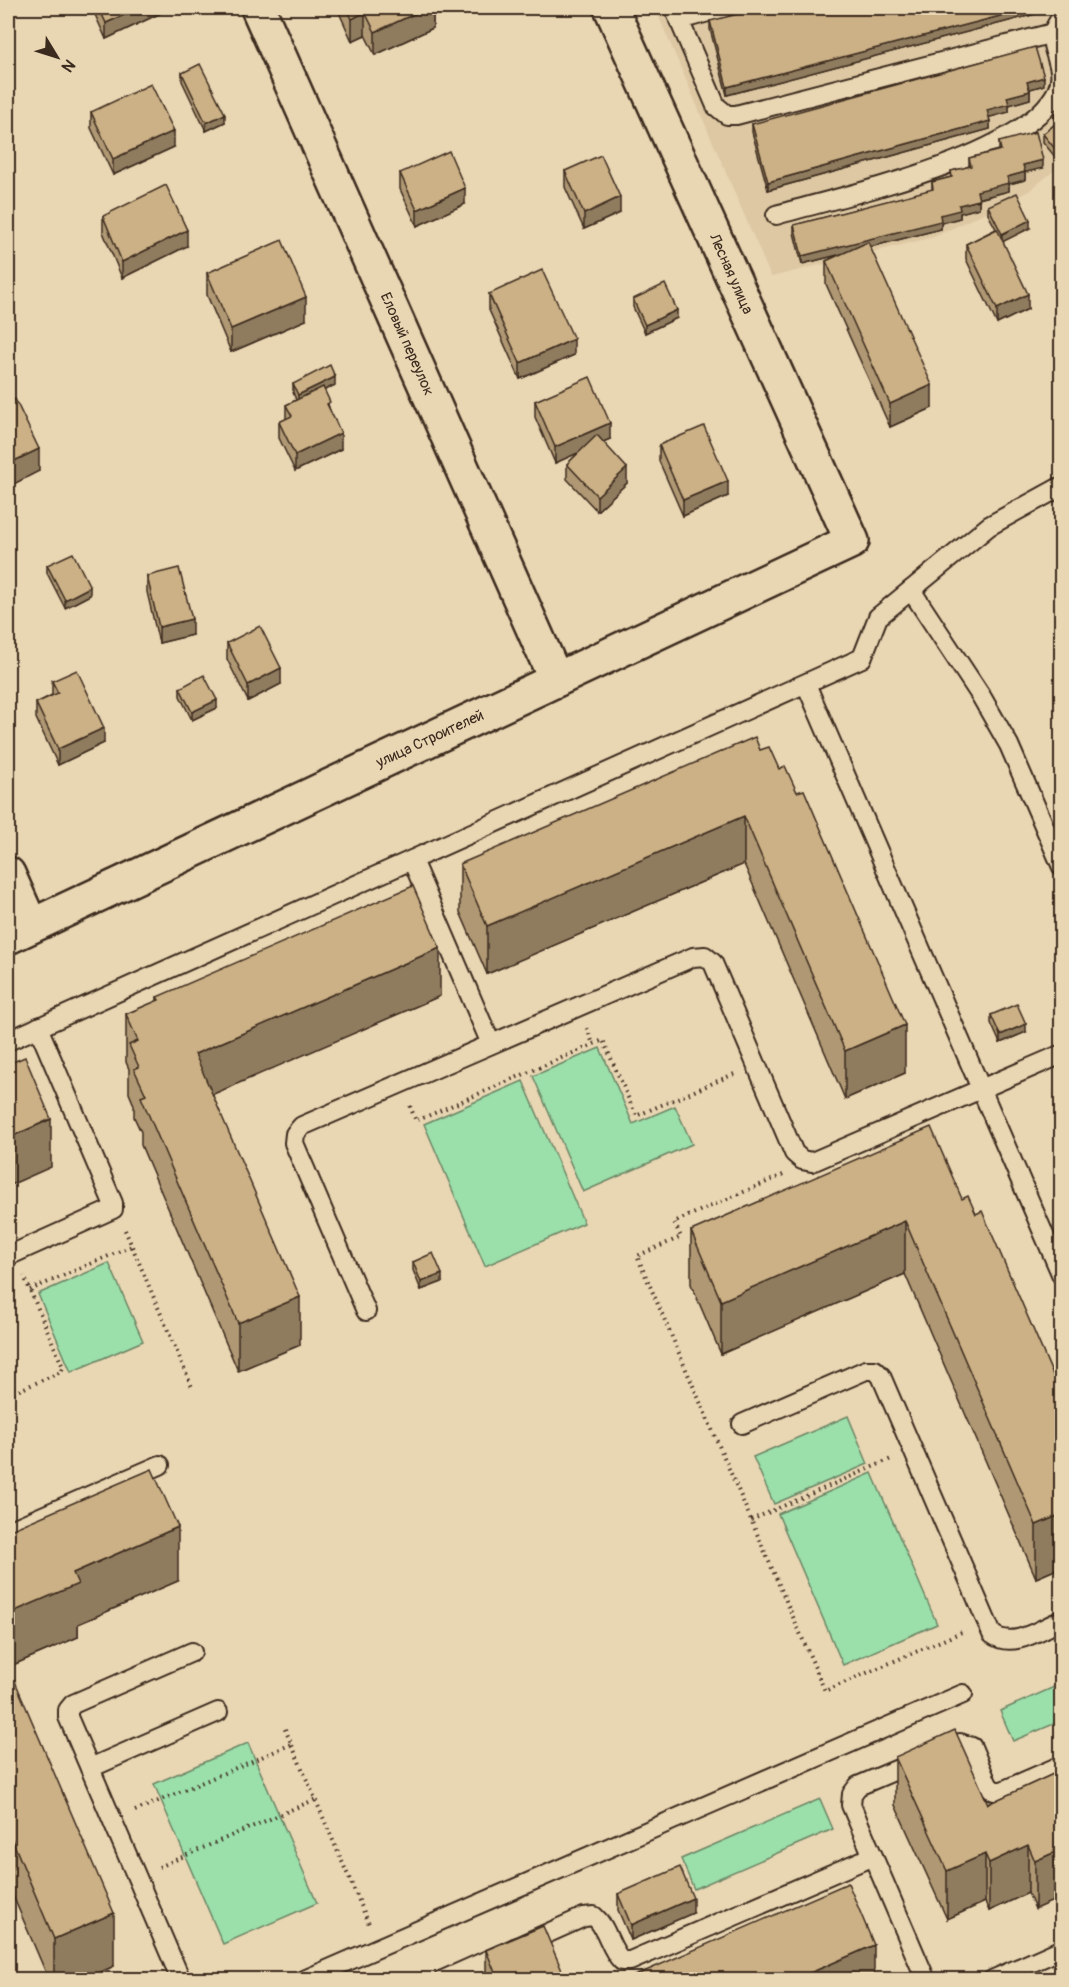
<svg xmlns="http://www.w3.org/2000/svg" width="1069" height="1987" font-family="Pangolin,sans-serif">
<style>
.built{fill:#ddc8a3}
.green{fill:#9bdfab;stroke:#6b8464;stroke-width:1.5}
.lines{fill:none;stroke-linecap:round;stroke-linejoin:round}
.lane-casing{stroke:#3b2a1e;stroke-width:22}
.street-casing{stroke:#3b2a1e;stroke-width:38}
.path{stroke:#3b2a1e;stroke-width:4;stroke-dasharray:1.5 4.5;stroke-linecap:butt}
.lane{stroke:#e9d6b3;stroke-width:18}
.street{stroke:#e9d6b3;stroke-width:33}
.wall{fill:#af9873;stroke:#3b2a1e;stroke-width:1.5}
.shaded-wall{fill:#8f7c5e;stroke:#3b2a1e;stroke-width:1.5}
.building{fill:#ccb186;stroke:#3b2a1e;stroke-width:1.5}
.labels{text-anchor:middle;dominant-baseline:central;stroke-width:5;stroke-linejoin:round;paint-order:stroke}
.street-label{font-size:15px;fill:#3b2a1e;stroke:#e9d6b3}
</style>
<rect width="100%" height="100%" fill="#e9d6b3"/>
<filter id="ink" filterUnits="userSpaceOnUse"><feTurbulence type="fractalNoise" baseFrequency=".0167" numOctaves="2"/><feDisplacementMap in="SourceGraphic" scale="12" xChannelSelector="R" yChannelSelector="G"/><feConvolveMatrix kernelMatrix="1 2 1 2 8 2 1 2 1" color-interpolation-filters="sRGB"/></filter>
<g filter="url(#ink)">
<path class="built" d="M655,8H1061V165L1029,191L934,237L771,277Z"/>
<g class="green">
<path d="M600,1048L633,1124L675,1106L692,1144L583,1192L533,1076Z"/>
<path d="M523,1081L584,1223L485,1266L424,1124Z"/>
<path d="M109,1263L143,1341L71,1372L38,1294Z"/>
<path d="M848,1416L868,1464L774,1504L753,1457Z"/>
<path d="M872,1473L937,1624L843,1665L778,1514Z"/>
<path d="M1061,1684V1721L1013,1741L1000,1711Z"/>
<path d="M248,1743L317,1903L223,1944L154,1784Z"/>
<path d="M820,1799L833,1829L694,1889L681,1859Z"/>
</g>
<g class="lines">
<defs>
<g id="lane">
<path d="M674,8L716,106L727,115H736L1053,33"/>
<path d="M679,20L723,8"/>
<path d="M776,215C846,195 1023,158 1057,91C1068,68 1049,52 1053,33C1054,28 1059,21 1062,16"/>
<path d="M911,590L989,526L1062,486"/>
<path d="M806,684L1062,1276"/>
<path d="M412,860L491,1044"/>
<path d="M8,1041L862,658L878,617L911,590L981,696L1009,745L1062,867"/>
<path d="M8,1256L113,1209V1203L38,1027"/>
<path d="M366,1311L294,1143L295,1134L302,1126L693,957L705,956L713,963L794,1153L802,1160L812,1162L1062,1054"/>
<path d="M742,1424L866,1370H875L881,1376L992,1634C1013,1650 1040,1629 1062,1620"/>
<path d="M8,1531L160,1465"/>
<path d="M90,1768L218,1712"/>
<path d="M181,1980L68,1717V1710L73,1704L192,1652"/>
<path d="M304,1980L963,1694"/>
<path d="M443,1980L584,1917L594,1916C608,1928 609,1948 622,1961H630L873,1856"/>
<path d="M926,1980L851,1805L852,1794L858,1786L960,1743L972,1747L988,1785L994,1791H1002L1062,1765"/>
<path d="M992,1980L1062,1949"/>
</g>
<g id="street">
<path d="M258,8L556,680"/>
<path d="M8,874L31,926"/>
<path d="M8,937L852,541L611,8"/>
</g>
</defs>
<use href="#lane" class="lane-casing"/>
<use href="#street" class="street-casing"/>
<g class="path">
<path d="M587,1028L593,1044"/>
<path d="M410,1106L416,1121L603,1040L636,1116L734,1074"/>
<path d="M783,1175L674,1222L681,1237L637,1256L825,1691L964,1631"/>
<path d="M125,1230L192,1387"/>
<path d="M30,1290L132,1246"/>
<path d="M8,1376L15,1392"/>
<path d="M8,1395L61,1372L63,1367L24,1276"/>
<path d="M751,1520L891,1459"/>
<path d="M285,1729L369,1924"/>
<path d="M135,1811L292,1744"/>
<path d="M159,1867L316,1799"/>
</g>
<use href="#lane" class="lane"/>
<use href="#street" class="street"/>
</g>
<g class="wall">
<path d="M92,8H163V12L106,39Z"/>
<path d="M337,8H433V28L375,55L365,35L352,41Z"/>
<path d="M1051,8V10L727,95L710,29V21Z"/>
<path d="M182,73L225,122L206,131L182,81Z"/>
<path d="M1044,85L1030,89V99L1009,105V112L989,117L990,129L768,190L752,132V124Z"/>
<path d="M1062,105L1056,158L1043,142V134L1056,123L1054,119V111Z"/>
<path d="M91,112L174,147L113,175L91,128Z"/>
<path d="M999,142L1043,168L1025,172V180L1009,184V191L979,199V208L960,213V218L941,223V229L870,247L932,408L890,427L826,284V261L841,254L802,264L794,233V225L932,190V182L951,177V171L969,167V158L999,150Z"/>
<path d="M565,171L620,213L584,229L565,187Z"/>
<path d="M400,173L465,204L417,226L400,189Z"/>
<path d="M988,206L1030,228L1003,241L1028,309L997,324L966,259V244L996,229L988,214Z"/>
<path d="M103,216L187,246L122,278L103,232Z"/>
<path d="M207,273L306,320L231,352L207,295Z"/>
<path d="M489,294L574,355L520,379L489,310Z"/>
<path d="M633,299L677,318L645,333L633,307Z"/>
<path d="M293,384L335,385L324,390L341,449L295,471L279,438V422L286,419V405L296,400L293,392Z"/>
<path d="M535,401L610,439L603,442L627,483L597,511L567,479V464L579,452L555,463L535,417Z"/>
<path d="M659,445L728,496L683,516L659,461Z"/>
<path d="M47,565L90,595L65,608L47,573Z"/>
<path d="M147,576L192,635L159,643L147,592Z"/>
<path d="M227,643L281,684L248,701L227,659Z"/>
<path d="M52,681L104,743L58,765L36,718V703L52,695Z"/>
<path d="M180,688L217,708L192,720L180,696Z"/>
<path d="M760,750L905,1073L845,1099L744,864L487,974L460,912V864Z"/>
<path d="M440,996L212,1094L300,1345L238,1371L141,1145V1132L134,1117V1105L129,1093V1069L126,1062V1014L157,1001V997Z"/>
<path d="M991,1015L1026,1032L1000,1043L991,1023Z"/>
<path d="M962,1199L976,1214L1062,1396V1567L1036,1578L905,1274L721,1354L691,1284V1231Z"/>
<path d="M413,1262L442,1282L421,1290L413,1270Z"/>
<path d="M8,1531L178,1581L78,1624V1637L8,1667L114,1966L83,1980H49L8,1884Z"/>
<path d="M895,1757L988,1804L1062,1770L1035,1909L1028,1893L989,1911L985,1902L947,1919L895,1805Z"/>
<path d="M618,1894L693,1913L631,1940L618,1910Z"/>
<path d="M486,1950L566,1980H486Z"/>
</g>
<g class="shaded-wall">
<path d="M140,8H163V12L106,39V23Z"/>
<path d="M427,8H433V28L375,55V32Z"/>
<path d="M1031,8H1051V10L727,95V87Z"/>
<path d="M365,12V35L352,41V19Z"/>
<path d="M1044,77V85L1027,90V82Z"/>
<path d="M1030,91V99L1009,105V112L987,118V110L1007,97Z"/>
<path d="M225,114V122L206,131V123Z"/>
<path d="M990,121V129L768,190V182Z"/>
<path d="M174,131V147L113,175V159Z"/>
<path d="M1062,145V153L1056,158V150Z"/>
<path d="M1043,160V168L1023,173V165Z"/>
<path d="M1025,172V180L1009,184V191L977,199V191L1007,177Z"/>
<path d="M465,188V204L417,226V210Z"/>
<path d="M620,197V213L584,229V214Z"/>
<path d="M979,200V208L960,213V218L941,223V229L802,264V256L959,205Z"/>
<path d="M1030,220V228L1002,242V234Z"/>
<path d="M187,230V246L122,278V262Z"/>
<path d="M1028,294V309L997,324V309Z"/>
<path d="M306,297V320L231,352V329Z"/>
<path d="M677,310V318L645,333V325Z"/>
<path d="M574,339V355L520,379V363Z"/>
<path d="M335,377V385L298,403V395Z"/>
<path d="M932,385V408L890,427V404Z"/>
<path d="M610,423V439L555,463V447Z"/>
<path d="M341,433V449L295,471V455Z"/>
<path d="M39,449V471L8,487V464Z"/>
<path d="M627,468V483L597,511V496Z"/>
<path d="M728,481V496L683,516V500Z"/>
<path d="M90,587V595L65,608V600Z"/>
<path d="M192,619V635L159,643V627Z"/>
<path d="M281,668V684L248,701V685Z"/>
<path d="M217,700V708L192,720V712Z"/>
<path d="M104,728V743L58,765V749Z"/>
<path d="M744,816V864L487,974V926Z"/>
<path d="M440,948V996L195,1102V1054Z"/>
<path d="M1026,1024V1032L1000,1043V1035Z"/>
<path d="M905,1025V1073L845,1099V1051Z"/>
<path d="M51,1119V1167L8,1186V1138Z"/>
<path d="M905,1221V1274L721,1354V1301Z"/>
<path d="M442,1274V1282L421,1290V1282Z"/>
<path d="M300,1297V1345L238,1371V1323Z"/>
<path d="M1062,1514V1567L1036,1578V1525Z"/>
<path d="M178,1527V1581L78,1624V1637L8,1667V1614L73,1573Z"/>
<path d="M1028,1845V1893L989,1911V1863Z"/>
<path d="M1062,1849V1897L1035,1909V1861Z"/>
<path d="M985,1854V1902L947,1919V1871Z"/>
<path d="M693,1898V1913L631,1940V1925Z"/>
<path d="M114,1913V1966L83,1980H54V1939Z"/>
<path d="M874,1945V1980H794Z"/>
</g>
<g class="building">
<path d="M99,8H140L106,23Z"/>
<path d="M347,8H427L375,32L365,12L352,19Z"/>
<path d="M762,8H1031L727,87L710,21Z"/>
<path d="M1035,47L1044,77L1027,82L1030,91L1007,97L1009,104L987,110L990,121L768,182L752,124Z"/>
<path d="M200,64L225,114L206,123L182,73Z"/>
<path d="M151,84L174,131L113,159L91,112Z"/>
<path d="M1062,105V145L1056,150L1043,134L1060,120L1054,111Z"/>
<path d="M1036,132L1043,160L1023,165L1025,172L1007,177L1009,183L977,191L979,200L959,205L960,210L940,215L941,221L802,256L794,225L933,189L932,182L952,177L951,171L971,166L969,158L1001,150L999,142Z"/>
<path d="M449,151L465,188L417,210L400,173Z"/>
<path d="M601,155L620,197L584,214L565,171Z"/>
<path d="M166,185L187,230L122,262L103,216Z"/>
<path d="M1017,193L1030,220L1002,234L988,206Z"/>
<path d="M997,229L1028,294L997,309L966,244Z"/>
<path d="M282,240L306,297L231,329L207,273Z"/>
<path d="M868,242L932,385L890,404L826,261Z"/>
<path d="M542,270L574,339L520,363L489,294Z"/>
<path d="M665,284L677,310L645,325L633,299Z"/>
<path d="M330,365L335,377L298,395L293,384Z"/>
<path d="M590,377L610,423L555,447L535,401Z"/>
<path d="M323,387L330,402L327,404L341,433L295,455L279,422L292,416L286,405Z"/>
<path d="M8,398L9,402L15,399L39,449L8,464Z"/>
<path d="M704,426L728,481L683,500L659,445Z"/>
<path d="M597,435L627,468L597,496L567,464Z"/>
<path d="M73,553L90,587L65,600L47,565Z"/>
<path d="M179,568L192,619L159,627L147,576Z"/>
<path d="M260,626L281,668L248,685L227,643Z"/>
<path d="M77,670L104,728L58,749L36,703L58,693L52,681Z"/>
<path d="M204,675L217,700L192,712L180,688Z"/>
<path d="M755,737L760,750L769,747L779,769L785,766L797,792L804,790L905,1025L845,1051L744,816L487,926L460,864Z"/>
<path d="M413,886L440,948L195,1054L300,1297L238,1323L141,1097L146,1095L134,1069L139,1067L129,1045L138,1041L126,1014L159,1000L157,997Z"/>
<path d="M1017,1004L1026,1024L1000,1035L991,1015Z"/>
<path d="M25,1057L51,1119L8,1138V1064Z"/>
<path d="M931,1127L962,1199L968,1196L976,1214L982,1211L1062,1396V1514L1036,1525L905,1221L721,1301L691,1231Z"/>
<path d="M433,1253L442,1274L421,1282L413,1262Z"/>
<path d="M152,1469L178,1527L73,1573L78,1584L8,1614V1531Z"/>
<path d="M8,1665L114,1913L54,1939L8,1830Z"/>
<path d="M955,1730L988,1804L1062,1770V1849L1035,1861L1028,1845L989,1863L985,1854L947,1871L895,1757Z"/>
<path d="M680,1867L693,1898L631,1925L618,1894Z"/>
<path d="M848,1883L874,1945L794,1980H625Z"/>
<path d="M543,1926L566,1980H498L486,1950Z"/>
</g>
</g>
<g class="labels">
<g class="street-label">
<text transform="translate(731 274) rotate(66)">Лесная улица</text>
<text transform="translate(407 344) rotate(66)">Еловый переулок</text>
<text transform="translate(430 739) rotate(-25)">улица Строителей</text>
</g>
</g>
<rect width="1069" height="1987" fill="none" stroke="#e9d6b3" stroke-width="30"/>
<rect x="15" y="15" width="1039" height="1957" fill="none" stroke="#3b2a1e" stroke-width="2" filter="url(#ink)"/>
<g transform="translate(57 57) rotate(128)" stroke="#e9d6b3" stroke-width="4.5" paint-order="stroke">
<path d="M0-4.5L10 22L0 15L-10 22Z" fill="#3b2a1e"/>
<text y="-9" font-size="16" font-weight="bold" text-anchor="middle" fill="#3b2a1e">N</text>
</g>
</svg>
